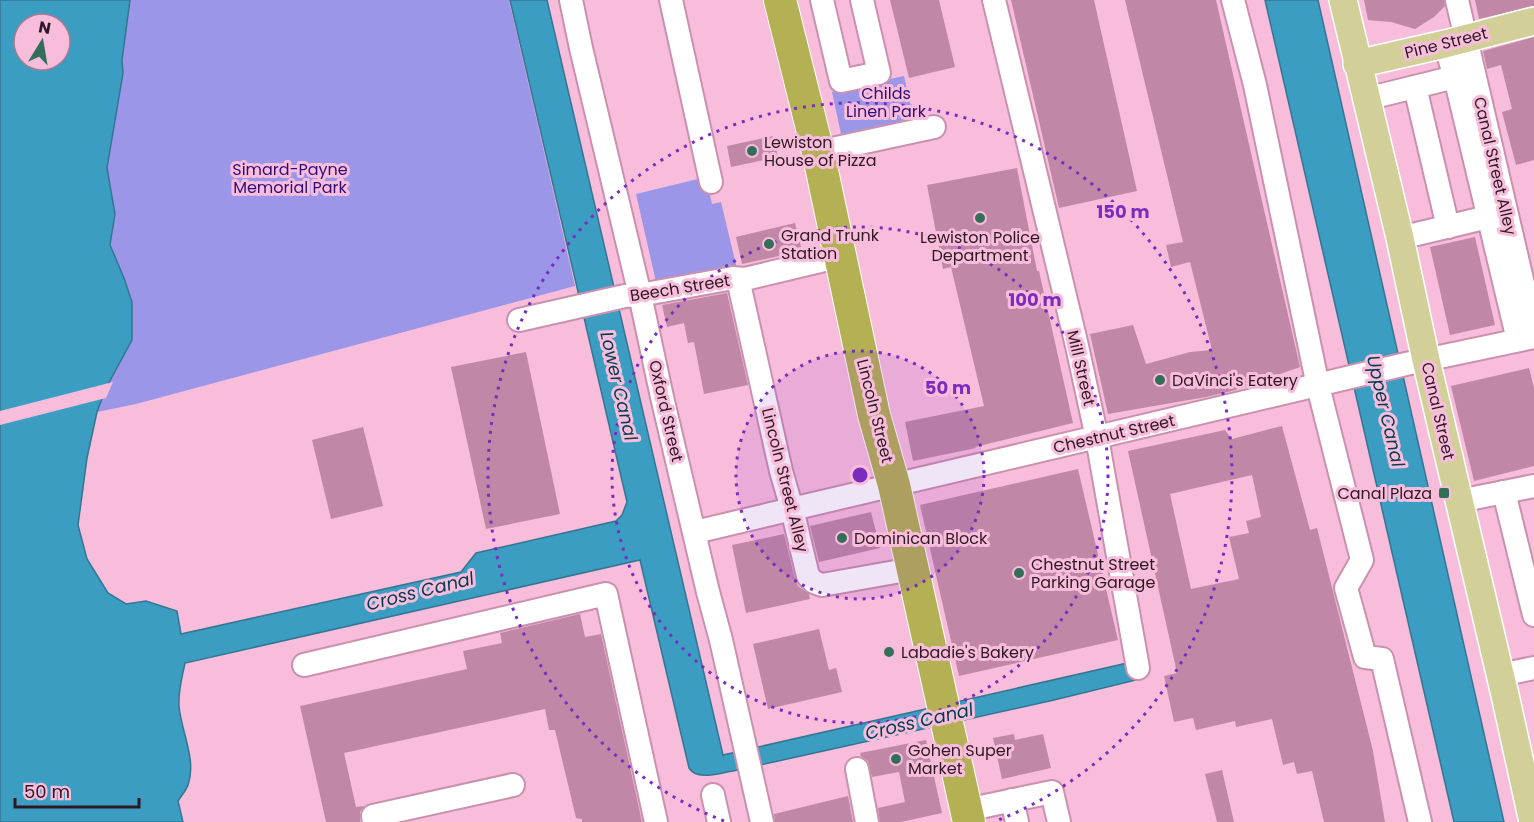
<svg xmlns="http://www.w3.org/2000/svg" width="1534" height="822" font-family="Poppins,sans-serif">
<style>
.green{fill:#9c96e9}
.water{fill:#3a9dc1;stroke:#367592;stroke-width:1.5;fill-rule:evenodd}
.pier{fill:#f9bddc}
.building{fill:#c088a6;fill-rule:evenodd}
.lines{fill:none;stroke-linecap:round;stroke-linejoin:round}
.minor-casing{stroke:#ca91af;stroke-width:26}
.major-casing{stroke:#fff;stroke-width:30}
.highway-casing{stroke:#fff;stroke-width:34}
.minor{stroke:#fff;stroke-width:22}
.major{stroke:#d2d098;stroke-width:27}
.highway{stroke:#b4b054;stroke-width:32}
.ring{fill:none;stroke:#7b2cbf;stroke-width:3;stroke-dasharray:3 6}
.poi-dot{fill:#336e58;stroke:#f9bddc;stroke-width:2}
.labels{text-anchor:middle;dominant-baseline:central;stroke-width:6;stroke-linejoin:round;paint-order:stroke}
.street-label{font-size:16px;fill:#2e1824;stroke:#f9bddc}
.park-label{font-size:16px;fill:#2f0d79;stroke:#f9bddc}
.poi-label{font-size:16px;fill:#2e1824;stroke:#f9bddc;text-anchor:start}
.water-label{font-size:18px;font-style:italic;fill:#003c4f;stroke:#f9bddc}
.centre{fill:#7b2cbf;stroke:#f9bddc;stroke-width:3}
.ring-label{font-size:18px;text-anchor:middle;font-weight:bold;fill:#7b2cbf;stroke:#f9bddc;stroke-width:6;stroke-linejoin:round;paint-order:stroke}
</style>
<rect width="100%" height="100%" fill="#f9bddc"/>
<g class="green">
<path d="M130,0H509L575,286L136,404L97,412L132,302L124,278L110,245L115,214L107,168L123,73L122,60Z"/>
<path d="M904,76L914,119L841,134L832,92Z"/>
<path d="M706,177L712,204L721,202L737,269L730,265L656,282L636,194Z"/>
</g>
<g class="water">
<path d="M0,0H130L122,60L123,73L107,168L115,214L110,245L124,278L132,302V340L106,388L97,412L87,458L78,525L87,559L108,593L126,604L146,601L177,611L181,634L461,572L476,553L616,521L622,515L627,502L510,0H547L723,755L1132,662L1136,680L1054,700L733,771C719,773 697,781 689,768L640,560L185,663C182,678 178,691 179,706C181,731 197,760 188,785C186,791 181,796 178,801L183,822H0ZM24,24H60V60H24Z"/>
<path d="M1265,0H1318L1504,822H1454Z"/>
</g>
<path class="pier" d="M113,382L106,398L0,425V411Z"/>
<g class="building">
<path d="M890,0H939L955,67L909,78Z"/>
<path d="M1011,0H1094L1137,191L1059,208Z"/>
<path d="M1125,0H1216L1300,367L1232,391L1206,397L1108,414L1090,334L1133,325L1146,364L1190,352L1212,350L1190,262L1171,267L1166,245L1183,242Z"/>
<path d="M1364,0H1444L1445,6L1434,17L1415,29L1391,22L1368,20Z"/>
<path d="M1475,0H1534V6L1479,19Z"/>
<path d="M1534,37V160L1516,165L1502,112L1512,109L1501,65L1487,69L1483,51Z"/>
<path d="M773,136L778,157L731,167L727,146Z"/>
<path d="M1017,168L1037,271H1039L1073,423L975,447L976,448L913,461L905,422L984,406L951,267L943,269L927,185Z"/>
<path d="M795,223L802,251L742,264L736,237Z"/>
<path d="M1475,237L1495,325L1450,335L1430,247Z"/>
<path d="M727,293L748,385L704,394L694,342L688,343L684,323L667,327L662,305Z"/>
<path d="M526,352L560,514L486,529L451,367Z"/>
<path d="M1529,368L1534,388V466L1474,481L1451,386Z"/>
<path d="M1282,426L1310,530L1317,528L1373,751L1385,822H1324L1312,771L1297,774L1294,762L1283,765L1272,719L1236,727L1235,721L1196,730L1193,718L1174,722L1164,676L1177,673L1128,451L1225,430L1232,439ZM1252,475L1261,517L1246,521L1249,533L1229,537L1239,579L1191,589L1170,494Z"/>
<path d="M363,427L383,506L331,519L312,440Z"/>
<path d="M1078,469L1118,640L959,676L920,505Z"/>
<path d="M871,512L880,548L819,562L810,526Z"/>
<path d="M784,534L795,579L798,586L809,594L810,599L746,613L732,545Z"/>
<path d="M580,614L585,637L601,634L642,822H582V819L576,818L555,730H549L545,709L344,753L356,807L364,806L360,812V822H326L300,706L467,669L463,651L502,643L500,633Z"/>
<path d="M819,629L829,670L836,668L842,692L768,709L753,644Z"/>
<path d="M1014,734L1015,740L1043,734L1051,768L1002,779L993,738Z"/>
<path d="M926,740L942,813L901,822H880L878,808L905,802L899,772L872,777L868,761L861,756L860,753Z"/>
<path d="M1222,770L1234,822H1217L1205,774Z"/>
<path d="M848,796L853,822H775L774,814Z"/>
</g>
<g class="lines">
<defs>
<g id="minor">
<path d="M571,0L581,48L640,295L662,397L708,592L721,640L762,822"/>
<path d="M671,0L711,182"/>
<path d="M822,0L841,81L879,73L862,0"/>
<path d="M994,0L1077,346L1097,438L1138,668"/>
<path d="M1233,0L1255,85L1318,386L1362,560L1346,588L1365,657L1382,659L1420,822"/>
<path d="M1457,0L1534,331"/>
<path d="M1445,44L1455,77L1518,340"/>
<path d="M1415,87L1448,227"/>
<path d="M1366,99L1455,77"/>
<path d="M818,152L934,127"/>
<path d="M1400,238L1488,217"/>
<path d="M738,279L781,471L792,509L808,576L814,582L822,585L912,569"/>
<path d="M519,320L625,296L640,295L733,278L745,279L841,256"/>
<path d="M1504,492L1534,615"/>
<path d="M1459,501L1534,486"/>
<path d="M695,532L1406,364L1534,337"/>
<path d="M304,665L606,594L656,822"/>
<path d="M1500,675L1534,668"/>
<path d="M857,769L867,822"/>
<path d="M713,795L719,822"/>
<path d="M1012,800L1017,822"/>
<path d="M966,810L1052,792L1059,822"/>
<path d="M374,822L373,816L513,785"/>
</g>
<g id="major">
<path d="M1343,0L1400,238L1426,360L1505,695L1533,822"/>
<path d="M1357,64L1445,44L1534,21"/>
</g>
<path id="highway" d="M780,0L818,152L874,415L894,485L969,822"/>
</defs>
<use href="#minor" class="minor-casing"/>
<use href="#major" class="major-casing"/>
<use href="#highway" class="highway-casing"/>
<use href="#minor" class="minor"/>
<use href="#major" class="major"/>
<use href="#highway" class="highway"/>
</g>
<circle cx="860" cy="475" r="124" fill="#7b2cbf" fill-opacity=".12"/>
<g class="ring">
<circle cx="860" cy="475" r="124"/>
<circle cx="860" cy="475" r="248"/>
<path d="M724 821A372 372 0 1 1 996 821"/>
</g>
<g class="poi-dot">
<circle cx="752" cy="151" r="6"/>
<circle cx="980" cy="218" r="6"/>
<circle cx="769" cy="244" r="6"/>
<circle cx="1160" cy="380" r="6"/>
<rect x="1438" y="487" width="12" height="12" rx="3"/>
<circle cx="842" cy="538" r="6"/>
<circle cx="1019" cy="573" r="6"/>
<circle cx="889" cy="652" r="6"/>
<circle cx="896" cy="759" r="6"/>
</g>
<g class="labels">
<g class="street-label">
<text transform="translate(1446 43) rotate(-14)">Pine Street</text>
<text transform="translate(1495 166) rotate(77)">Canal Street Alley</text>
<text transform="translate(680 288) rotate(-9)">Beech Street</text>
<text transform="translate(1081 368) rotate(77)">Mill Street</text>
<text transform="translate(666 411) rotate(77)">Oxford Street</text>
<text transform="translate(875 411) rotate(76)">Lincoln Street</text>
<text transform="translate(1438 411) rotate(77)">Canal Street</text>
<text transform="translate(1114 434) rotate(-13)">Chestnut Street</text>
<text transform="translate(785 480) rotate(76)">Lincoln Street Alley</text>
</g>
<g class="park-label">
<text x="886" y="93">Childs<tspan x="886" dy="18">Linen Park</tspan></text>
<text x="290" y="169">Simard-Payne<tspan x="290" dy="18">Memorial Park</tspan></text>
</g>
<g class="poi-label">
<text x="764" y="142">Lewiston<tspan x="764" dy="18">House of Pizza</tspan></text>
<text x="781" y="235">Grand Trunk<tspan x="781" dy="18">Station</tspan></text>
<text x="980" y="237" text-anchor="middle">Lewiston Police<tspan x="980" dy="18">Department</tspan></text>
<text x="1172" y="380">DaVinci's Eatery</text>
<text x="1432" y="493" text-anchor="end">Canal Plaza</text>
<text x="854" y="538">Dominican Block</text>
<text x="1031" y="564">Chestnut Street<tspan x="1031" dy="18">Parking Garage</tspan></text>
<text x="901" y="652">Labadie's Bakery</text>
<text x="908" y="750">Gohen Super<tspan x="908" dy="18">Market</tspan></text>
</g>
<g class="water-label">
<text transform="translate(619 386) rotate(77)">Lower Canal</text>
<text transform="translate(1386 411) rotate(77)">Upper Canal</text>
<text transform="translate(420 591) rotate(-14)">Cross Canal</text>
<text transform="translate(919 721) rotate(-13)">Cross Canal</text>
</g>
</g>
<circle cx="860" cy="475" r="9" class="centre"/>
<g class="ring-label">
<text x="1123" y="218">150 m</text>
<text x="1035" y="306">100 m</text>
<text x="948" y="394">50 m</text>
</g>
<g transform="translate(42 42) rotate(11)"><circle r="28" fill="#f9bddc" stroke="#a87b92" stroke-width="1.5"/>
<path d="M0-4.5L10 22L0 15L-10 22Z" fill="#336e58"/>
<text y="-9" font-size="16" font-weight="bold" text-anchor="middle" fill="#2e1824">N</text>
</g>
<path d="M15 798v9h124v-9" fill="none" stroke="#2e1824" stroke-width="3"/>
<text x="24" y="798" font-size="18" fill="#2e1824" stroke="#f9bddc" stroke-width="4.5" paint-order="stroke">50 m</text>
</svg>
